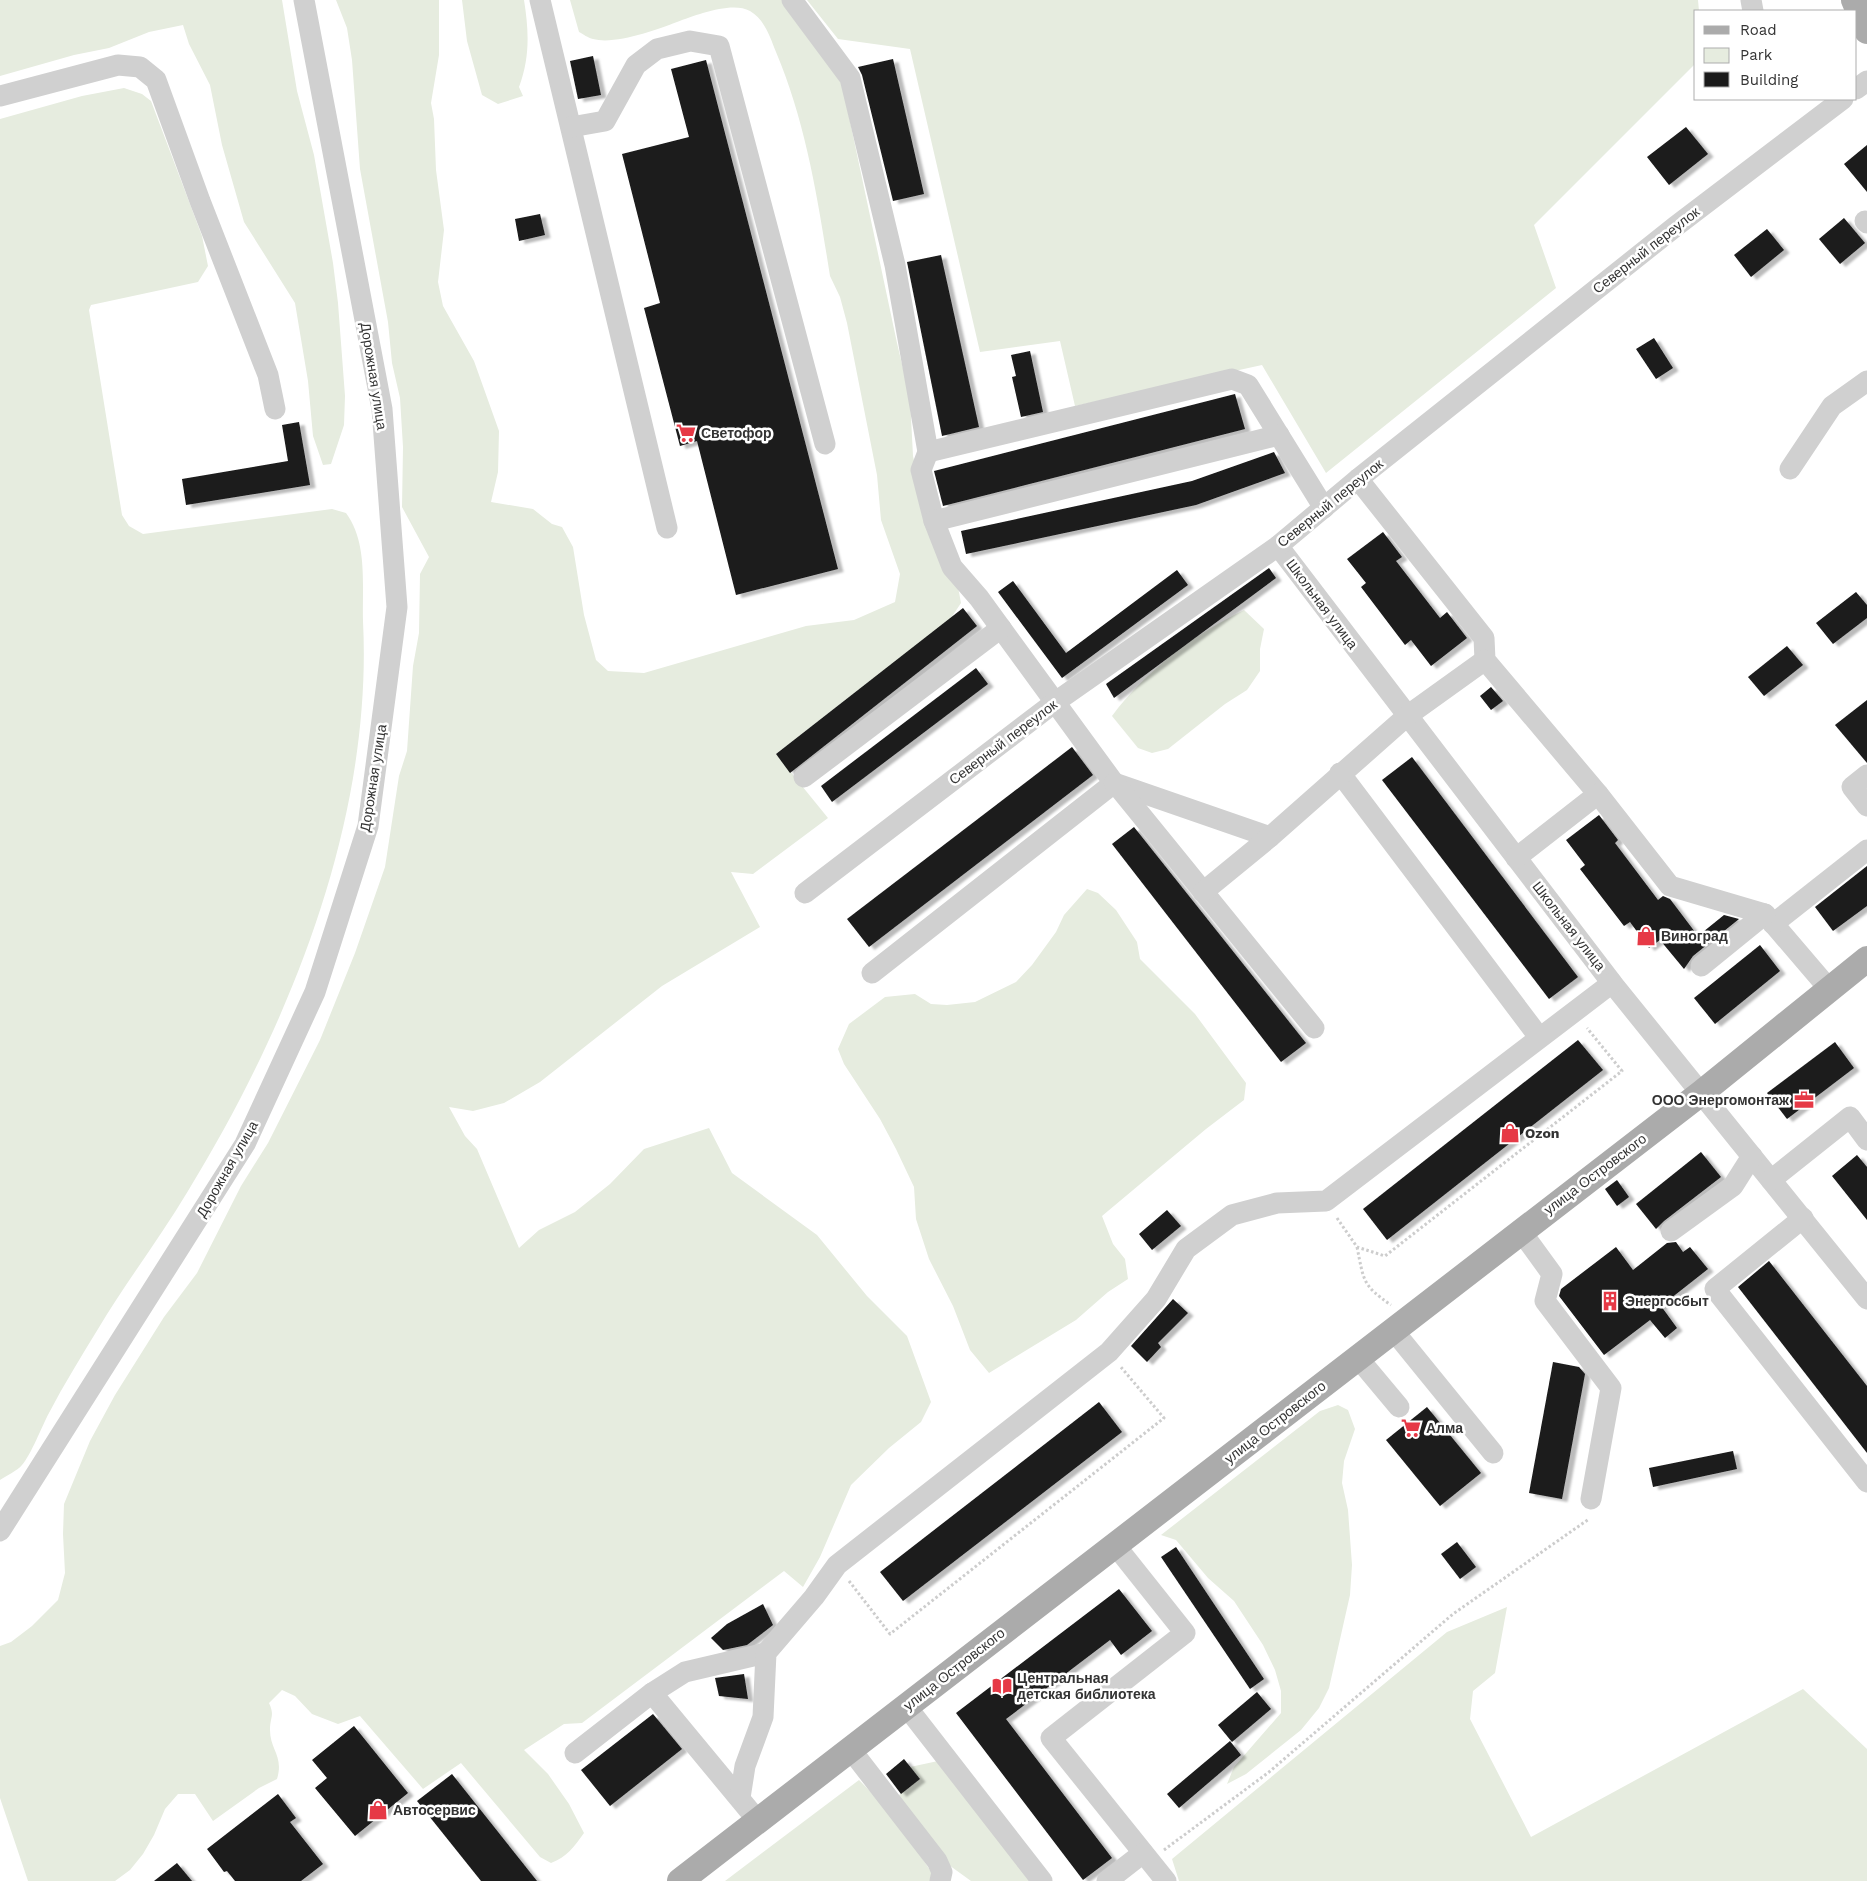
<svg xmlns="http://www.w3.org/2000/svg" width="1867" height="1881" font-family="'Work Sans',sans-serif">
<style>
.green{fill:#e6ecdf}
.building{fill:#1a1a1a;filter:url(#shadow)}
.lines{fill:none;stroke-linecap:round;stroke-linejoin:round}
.path{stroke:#cdcdcd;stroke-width:3;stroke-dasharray:2.5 2.5;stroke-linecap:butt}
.minor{stroke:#d0d0d0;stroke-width:21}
.major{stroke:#ababab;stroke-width:26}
.labels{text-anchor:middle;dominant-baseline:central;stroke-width:5;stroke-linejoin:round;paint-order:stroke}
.street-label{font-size:14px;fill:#333;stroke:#fff}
.poi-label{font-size:14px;font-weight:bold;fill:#333;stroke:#fff;text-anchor:start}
</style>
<defs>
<filter id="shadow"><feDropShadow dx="5.5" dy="3" stdDeviation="1" flood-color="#0004"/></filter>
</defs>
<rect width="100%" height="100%" fill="#fff"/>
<g class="green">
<path d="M0,0H282L297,91L314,155L333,263L338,303L345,396L344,425L331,464L323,465L313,436L308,381L295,303L244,222L222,145L210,85L189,44L183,25L149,32L109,48L74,55L0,76Z"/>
<path d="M336,0H439V55L431,103L434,119L436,170L444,230L438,282L443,306L474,361L499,431L498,472L491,502L533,509L552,524L562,527L573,547L584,615L596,660L608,671L644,673L806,626L854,620L895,602L900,574L881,520L877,475L847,323L840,297L830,276C818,200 806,123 776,52C770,37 765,20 750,11C732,1 696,15 677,22C656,30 615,45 593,39C588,38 583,34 579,32L570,0H785L841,79L897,343L910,398L913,456L918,479L958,587L961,603L951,618L776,754L828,818L753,874L731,872L760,927L662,986L540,1082L504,1103L473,1111L449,1107L465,1136L477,1149L519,1248L539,1230L575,1212L610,1184L644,1149L709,1128L732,1173L817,1235L867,1296L907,1336L931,1402L921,1422L889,1448L851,1485L820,1557L803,1587L784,1571L582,1723L564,1724L524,1750L548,1774L569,1804L584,1833C574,1847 567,1857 551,1863L540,1857L461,1763L423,1789L360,1716L338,1724L312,1714L295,1696L282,1690L269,1703C275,1716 270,1717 270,1730C270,1750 284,1756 277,1779L259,1788L213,1821L195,1794H178L165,1809L154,1835L143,1854L130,1870L115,1881H28L0,1798V1646L11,1642L32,1626L58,1600L65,1573L63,1534L64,1504L90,1441L115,1395L164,1317L197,1273L241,1186L268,1143L320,1040L355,953L385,867L399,776L407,751L413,666L419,633L420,574L429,557L402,507L403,447L400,398L392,363L388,322L360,169L352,60L347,28Z"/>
<path d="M462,0H524C529,31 530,58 519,87L523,96L498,104L482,95L467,41Z"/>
<path d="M807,0H1698L1699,11H1696V63L1534,225L1556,288L1326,473L1262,365L1075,406L1060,341L980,352L910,49L838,39Z"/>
<path d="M124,88L142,94L151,101L202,236L208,266L198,282L91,305L89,310L122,515L129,526L143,534L332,509L346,513C368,543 362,585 363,621C373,820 290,1024 188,1191C160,1238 126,1282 98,1329C81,1357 64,1384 49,1413C42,1426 31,1455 22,1465C17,1471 7,1475 0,1480V119L82,96Z"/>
<path d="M1244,610L1264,629L1260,649V671L1247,690L1225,704L1168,749L1152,753L1138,748L1112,716C1145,672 1194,634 1244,610Z"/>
<path d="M1087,889L1098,893L1116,910L1137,942L1140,959L1195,1014L1246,1083L1244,1100L1206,1129L1102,1216L1113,1244L1125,1259L1128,1279L1108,1292L1076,1320L989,1373L970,1350L953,1306L929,1259L916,1219L914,1187L896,1149L880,1119L844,1064L838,1049L849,1024L885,997L915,994L931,1004L947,1005L975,1002L1016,982L1032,965L1056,932L1064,915Z"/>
<path d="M1338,1405L1348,1410L1355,1429L1344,1461L1342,1483L1348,1510L1352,1565L1350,1595L1329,1688L1319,1708L1301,1730L1246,1774L1227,1784L1234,1767L1281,1713V1691L1275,1670L1263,1645L1234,1601L1208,1578L1176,1540L1161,1535L1320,1411Z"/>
<path d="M1507,1607L1495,1673L1473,1691L1470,1719L1531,1837L1803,1689L1867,1749V1881H1179L1172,1859L1447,1632Z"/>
<path d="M938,1761L1032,1881H971L942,1860L895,1798L920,1779L910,1767Z"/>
<path d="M859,1780C888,1808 912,1843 934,1876L930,1881H725Z"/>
</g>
<g class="building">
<path d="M593,56L601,95L578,99L570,61Z"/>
<path d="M893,59L924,194L893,201L862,75L858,67Z"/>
<path d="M706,60L838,569L736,595L697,441L680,446L644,308L660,303L622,154L689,137L671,69Z"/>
<path d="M1686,127L1708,154L1669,185L1647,157Z"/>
<path d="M1867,145V192L1844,164Z"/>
<path d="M540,214L545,235L519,241L515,219Z"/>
<path d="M1844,218L1865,243L1840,264L1819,239Z"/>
<path d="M1767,229L1784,250L1751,277L1734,255Z"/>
<path d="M941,255L979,427L942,436L907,262Z"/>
<path d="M1654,338L1673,368L1656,379L1636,349Z"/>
<path d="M1030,351L1043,412L1021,417L1012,377L1016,376L1011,355Z"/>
<path d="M1235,394L1245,429L943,506L934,471Z"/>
<path d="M299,422L310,485L186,505L182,479L288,461L282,425Z"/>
<path d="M1274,452L1285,473L1196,505L966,554L961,531L1192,481Z"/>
<path d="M1383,532L1402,557L1396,561L1440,618L1447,612L1467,638L1431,666L1411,640L1405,645L1361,587L1366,583L1347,559Z"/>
<path d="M1269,568L1276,578L1114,698L1106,684Z"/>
<path d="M1177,570L1188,585L1062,678L998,592L1013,581L1066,653Z"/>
<path d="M1856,592L1867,605V618L1833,644L1816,623Z"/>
<path d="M963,608L977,626L790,773L776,754Z"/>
<path d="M1787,646L1803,665L1764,696L1748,677Z"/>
<path d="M976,668L988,684L832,802L821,786Z"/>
<path d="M1491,687L1503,701L1491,710L1480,696Z"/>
<path d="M1867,700V763L1835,725Z"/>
<path d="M1072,747L1093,775L869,947L847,919Z"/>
<path d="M1412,757L1578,977L1549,999L1382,780Z"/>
<path d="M1599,815L1618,840L1615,843L1658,900L1663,896L1670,899L1698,936L1724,915L1739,919L1693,956L1684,969L1660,940L1649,948L1630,922L1624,926L1580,869L1585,865L1566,840Z"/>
<path d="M1134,827L1306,1043L1281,1062L1112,844Z"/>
<path d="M1867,866V906L1833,931L1815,907Z"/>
<path d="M1760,945L1780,971L1715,1024L1694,998Z"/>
<path d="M1578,1040L1603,1070L1387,1240L1363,1209Z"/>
<path d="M1835,1042L1854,1068L1787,1119L1767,1093Z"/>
<path d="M1701,1152L1721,1177L1664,1221L1656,1229L1636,1204Z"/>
<path d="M1857,1155L1867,1167V1220L1832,1176Z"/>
<path d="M1617,1180L1629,1197L1617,1206L1605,1189Z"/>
<path d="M1167,1210L1181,1226L1152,1250L1139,1234Z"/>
<path d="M1676,1242L1683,1252L1690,1247L1708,1269L1661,1306L1677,1328L1665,1338L1650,1320L1604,1355L1559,1296L1561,1289L1616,1247L1633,1270L1667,1243Z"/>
<path d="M1769,1261L1867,1386V1453L1738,1287Z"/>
<path d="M1173,1299L1188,1313L1158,1343L1161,1347L1147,1362L1131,1346Z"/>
<path d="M1553,1362L1579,1367L1585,1374L1562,1499L1529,1493Z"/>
<path d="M1099,1402L1122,1432L903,1601L880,1572Z"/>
<path d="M1427,1407L1481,1473L1440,1506L1386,1440Z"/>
<path d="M1733,1451L1737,1469L1653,1487L1649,1468Z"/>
<path d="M1457,1542L1476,1567L1460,1579L1441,1554Z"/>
<path d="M1176,1547L1264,1679L1250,1689L1161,1557Z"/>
<path d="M1119,1589L1152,1631L1121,1655L1110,1640L1006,1719L1112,1858L1083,1880L956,1713Z"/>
<path d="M763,1604L773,1625L747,1645L723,1650L711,1638L727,1624Z"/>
<path d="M744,1674L748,1699L719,1696L715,1678Z"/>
<path d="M1257,1692L1271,1709L1232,1742L1218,1725Z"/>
<path d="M653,1714L682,1749L610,1806L581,1770Z"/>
<path d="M354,1726L408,1793L355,1836L315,1788L327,1778L312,1760Z"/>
<path d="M1230,1741L1241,1755L1179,1808L1167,1794Z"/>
<path d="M904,1759L920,1779L901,1794L886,1774Z"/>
<path d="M452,1774L537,1881H481L417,1801Z"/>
<path d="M278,1794L296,1818L290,1822L323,1864L301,1881H235L227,1871L224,1872L207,1849Z"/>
<path d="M177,1863L192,1881H154Z"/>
</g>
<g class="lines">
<g class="path">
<path d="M1337,1218L1357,1247L1385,1256L1622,1071L1587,1028"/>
<path d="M1357,1247C1364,1281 1362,1285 1391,1305"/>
<path d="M849,1581L890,1634L1164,1418L1120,1366"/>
<path d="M1164,1850L1269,1772L1453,1614L1589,1519"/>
</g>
<g class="minor">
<path d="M540,0L667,528"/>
<path d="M792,0L850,78L895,265L928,452L921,470L934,521L952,567L979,598L1114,783L872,973"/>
<path d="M1751,0L1753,11"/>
<path d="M1856,89L1867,81"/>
<path d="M0,96L118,65L140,67L156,80L200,201L268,375L275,409"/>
<path d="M571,127L605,121L636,65L657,49L690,41L719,46L825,444"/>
<path d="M1865,221L1867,223"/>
<path d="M928,452L1232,379L1248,385L1324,508"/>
<path d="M1790,469L1832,406L1867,381"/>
<path d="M1358,479L1484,638L1485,660L1598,794"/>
<path d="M934,521L1279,435"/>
<path d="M1278,546L1612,983L1867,1299"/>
<path d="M1340,773L1539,1037"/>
<path d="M1867,775L1852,787L1867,806"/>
<path d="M804,777L1001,628"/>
<path d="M1114,783L1270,837L1407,716L1485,660"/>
<path d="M1115,783L1314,1028"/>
<path d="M1516,858L1598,794L1670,886L1765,914L1830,990"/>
<path d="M1203,892L1270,837"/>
<path d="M805,893L1054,703L1278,546L1358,479L1676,226L1843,99"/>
<path d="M1773,924L1867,850"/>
<path d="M1701,966L1765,914"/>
<path d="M1771,1180L1850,1117L1867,1140"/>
<path d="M1803,1218L1715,1289L1867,1482"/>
<path d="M1520,1230L1552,1274L1545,1301L1611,1388L1591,1499"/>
<path d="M1671,1231L1733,1186L1752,1156"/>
<path d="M1393,1330L1493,1453"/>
<path d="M1358,1358L1399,1407"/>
<path d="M0,1531L245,1144L315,992L368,826L397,607L382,409L304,0"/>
<path d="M1115,1545L1185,1633L1051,1738L1166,1881"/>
<path d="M652,1693L758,1821"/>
<path d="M906,1706L1042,1881"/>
<path d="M851,1750L937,1861L942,1872L940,1881"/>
<path d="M575,1753L652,1693L685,1672L766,1653"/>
<path d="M740,1798L745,1766L763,1717L766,1653L814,1597L837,1565L1109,1352L1156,1299L1186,1249L1232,1215L1277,1203L1326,1201L1612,983"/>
<path d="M1107,1881L1143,1853"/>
</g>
<g class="major">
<path d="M1854,0L1867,31"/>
<path d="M680,1881L1700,1094L1867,959"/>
</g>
</g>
<defs>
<symbol id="supermarket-bare" viewBox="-9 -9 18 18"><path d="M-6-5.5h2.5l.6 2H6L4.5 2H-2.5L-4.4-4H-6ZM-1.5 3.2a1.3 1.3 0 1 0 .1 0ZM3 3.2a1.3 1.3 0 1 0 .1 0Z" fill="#e63946" stroke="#fff" stroke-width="2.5" paint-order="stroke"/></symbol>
<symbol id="shop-bare" viewBox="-9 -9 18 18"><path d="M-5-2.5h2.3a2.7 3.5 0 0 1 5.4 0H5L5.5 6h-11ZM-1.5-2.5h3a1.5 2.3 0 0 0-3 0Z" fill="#e63946" stroke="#fff" stroke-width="2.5" paint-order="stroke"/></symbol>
<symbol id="office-bare" viewBox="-9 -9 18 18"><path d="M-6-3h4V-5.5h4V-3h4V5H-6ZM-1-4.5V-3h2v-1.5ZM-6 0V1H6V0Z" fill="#e63946" stroke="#fff" stroke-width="2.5" paint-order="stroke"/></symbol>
<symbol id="building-bare" viewBox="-9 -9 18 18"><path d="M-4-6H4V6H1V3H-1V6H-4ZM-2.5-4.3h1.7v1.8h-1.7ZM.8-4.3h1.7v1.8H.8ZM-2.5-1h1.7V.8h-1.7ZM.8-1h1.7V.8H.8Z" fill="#e63946" stroke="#fff" stroke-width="2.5" paint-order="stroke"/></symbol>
<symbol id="library-bare" viewBox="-9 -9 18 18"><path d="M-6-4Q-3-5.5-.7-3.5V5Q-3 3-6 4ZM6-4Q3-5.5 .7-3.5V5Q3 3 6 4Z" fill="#e63946" stroke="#fff" stroke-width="2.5" paint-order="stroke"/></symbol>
</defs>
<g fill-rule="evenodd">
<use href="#supermarket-bare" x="672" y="419" width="28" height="28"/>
<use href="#shop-bare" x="1632" y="922" width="28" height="28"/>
<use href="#office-bare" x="1790" y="1086" width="28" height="28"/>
<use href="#shop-bare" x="1496" y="1119" width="28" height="28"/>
<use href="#building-bare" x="1596" y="1287" width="28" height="28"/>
<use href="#supermarket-bare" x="1397" y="1414" width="28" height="28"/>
<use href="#library-bare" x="988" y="1672" width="28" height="28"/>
<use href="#shop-bare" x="364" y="1796" width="28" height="28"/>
</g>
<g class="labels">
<g class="street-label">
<text transform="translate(1646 250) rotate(-38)">Северный переулок</text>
<text transform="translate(374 376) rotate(81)">Дорожная улица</text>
<text transform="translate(1330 503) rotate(-39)">Северный переулок</text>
<text transform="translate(1322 604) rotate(53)">Школьная улица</text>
<text transform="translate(1003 742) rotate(-37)">Северный переулок</text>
<text transform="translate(373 778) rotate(-81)">Дорожная улица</text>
<text transform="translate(1569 926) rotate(52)">Школьная улица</text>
<text transform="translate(227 1169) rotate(-60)">Дорожная улица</text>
<text transform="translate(1595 1174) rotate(-37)">улица Островского</text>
<text transform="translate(1275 1422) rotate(-38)">улица Островского</text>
<text transform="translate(954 1669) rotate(-38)">улица Островского</text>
</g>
<g class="poi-label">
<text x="701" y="433">Светофор</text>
<text x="1661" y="936">Виноград</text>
<text x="1789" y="1100" text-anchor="end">ООО Энергомонтаж</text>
<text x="1525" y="1133">Ozon</text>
<text x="1625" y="1301">Энергосбыт</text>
<text x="1426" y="1428">Алма</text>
<text x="1017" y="1678">Центральная<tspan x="1017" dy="16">детская библиотека</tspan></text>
<text x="393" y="1810">Автосервис</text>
</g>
</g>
<rect x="1694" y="10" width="162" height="90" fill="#ffffff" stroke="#adadad"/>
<rect x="1704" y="26" width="25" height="8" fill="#ababab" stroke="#adadad"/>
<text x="1740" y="35" font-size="15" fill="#333333">Road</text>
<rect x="1704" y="48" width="25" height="15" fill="#e6ecdf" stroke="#adadad"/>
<text x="1740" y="60" font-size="15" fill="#333333">Park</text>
<rect x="1704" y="72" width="25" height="15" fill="#1a1a1a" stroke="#adadad"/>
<text x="1740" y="85" font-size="15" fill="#333333">Building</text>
</svg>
